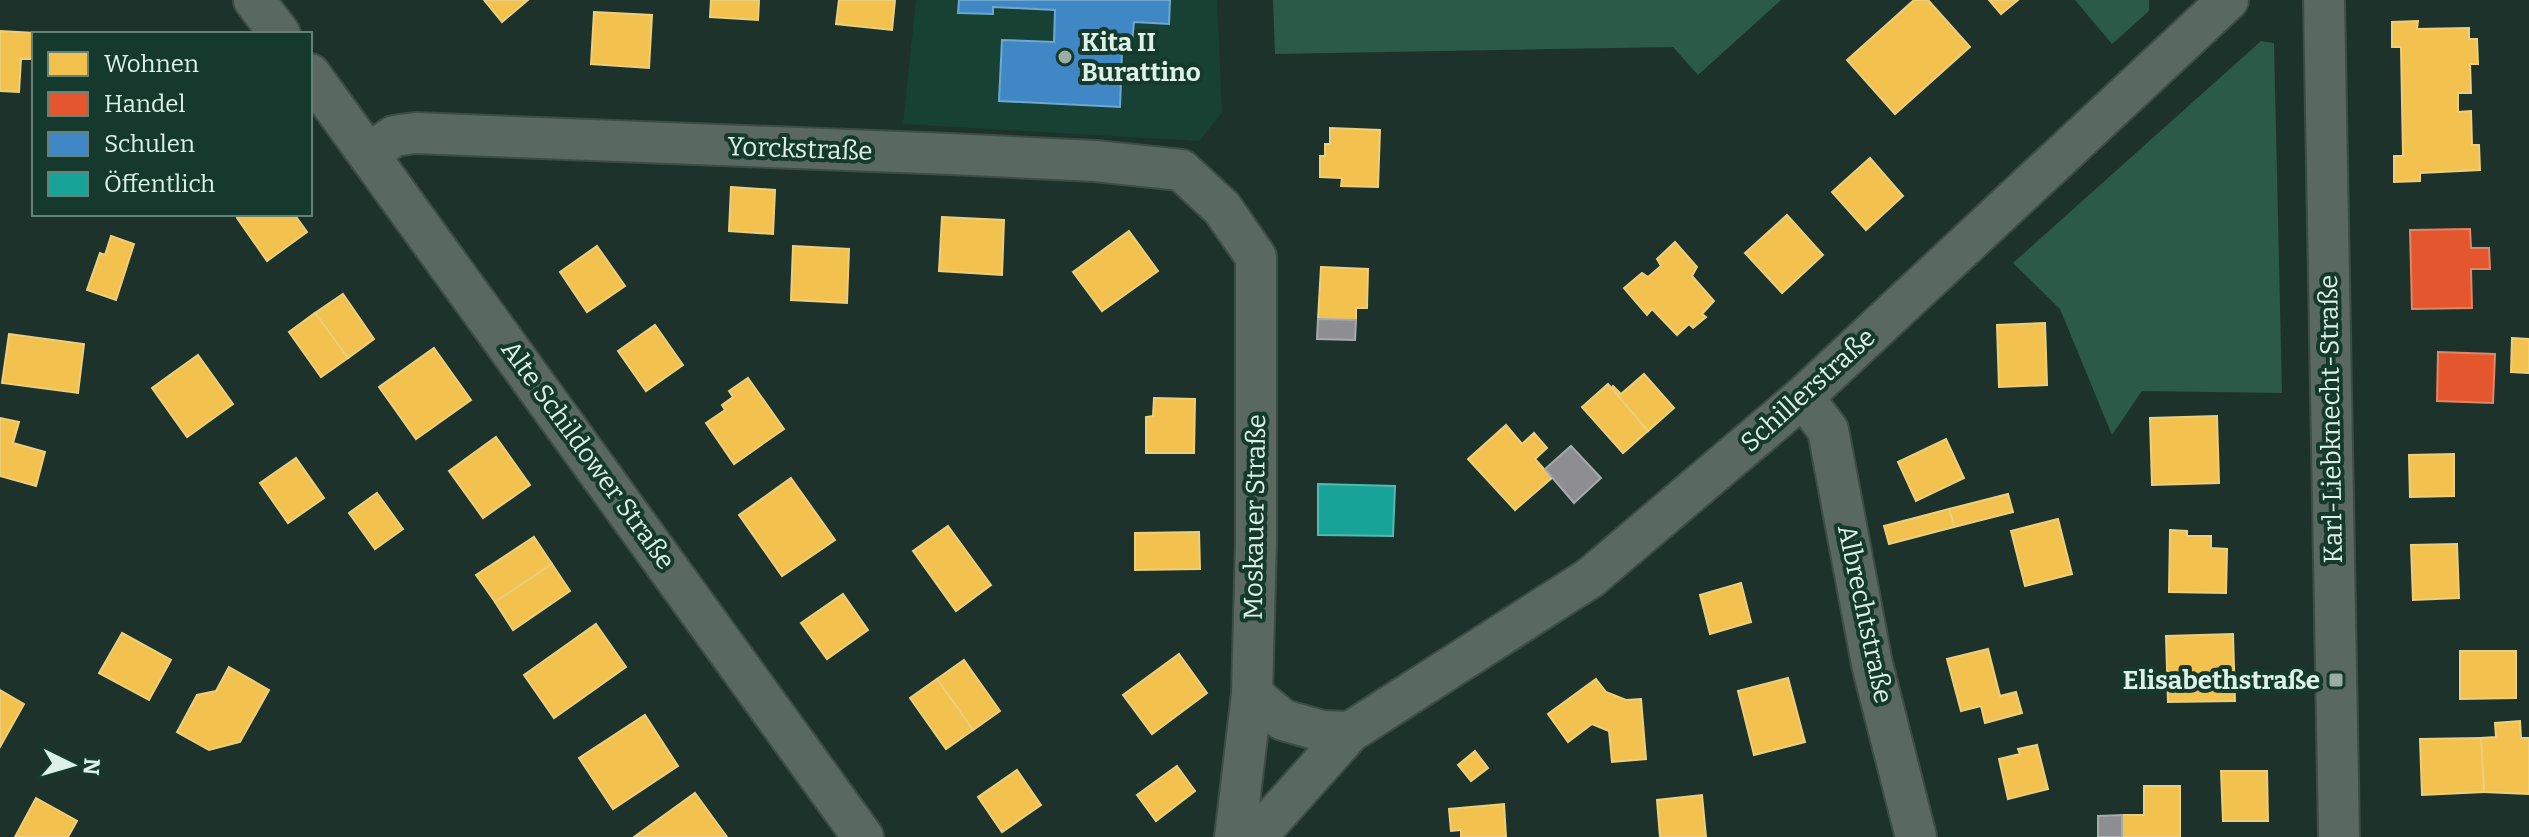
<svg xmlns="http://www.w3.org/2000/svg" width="2529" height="837" font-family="Bitter,serif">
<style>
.built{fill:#174233}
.green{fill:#2b5a48}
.homes{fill:#f2c14e;stroke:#eccf7c;stroke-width:2}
.shops{fill:#e4572e;stroke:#e28566;stroke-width:2}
.schools{fill:#3f88c5;stroke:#6ea8d0;stroke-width:2}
.public{fill:#17a398;stroke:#52bab0;stroke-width:2}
.industry{fill:#8d8d92;stroke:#a5abac;stroke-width:2}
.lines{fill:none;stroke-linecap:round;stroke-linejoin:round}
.minor-casing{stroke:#3c4c46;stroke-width:44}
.minor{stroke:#596861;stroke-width:40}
.poi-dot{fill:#9aaea6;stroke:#153a2d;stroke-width:3}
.labels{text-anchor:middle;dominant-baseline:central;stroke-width:8;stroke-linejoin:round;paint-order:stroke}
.poi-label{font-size:26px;font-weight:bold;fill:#ddf1e8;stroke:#153a2d;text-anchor:start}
.street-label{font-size:26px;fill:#ddf1e8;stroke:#153a2d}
</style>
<rect width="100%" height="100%" fill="#1d322a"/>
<path class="built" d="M916,0H1217L1222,113L1199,141L903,124Z"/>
<g class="green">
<path d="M1273,0H1781L1698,75L1673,47L1275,54Z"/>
<path d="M2075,0H2149V11L2112,44Z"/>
<path d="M2261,41L2274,43L2282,393L2142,391L2112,435L2060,309L2013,263Z"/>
</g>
<g class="homes">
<path d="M484,0H528L502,22Z"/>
<path d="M711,0H759L758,20L710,17Z"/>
<path d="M839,0H895L892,30L836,24Z"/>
<path d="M1914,0H1928L1970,47L1895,114L1847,60Z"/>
<path d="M1989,0H2018L2001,14Z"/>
<path d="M594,12L652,15L649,68L591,64Z"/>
<path d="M2418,21L2417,29L2469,28V39H2477L2478,64H2470L2471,93H2458V112L2471,111L2472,145H2479L2480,170L2420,173V181L2394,182V156H2403L2401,47H2392V22Z"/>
<path d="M0,31L35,33L33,59H21L19,92L0,91Z"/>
<path d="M1330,128L1380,130L1378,187L1341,186L1342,178L1320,177V156H1325V144H1330Z"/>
<path d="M1870,158L1903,196L1866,230L1832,192Z"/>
<path d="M731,187L775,190L773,234L729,231Z"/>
<path d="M242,214H294L307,232L267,261L237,218Z"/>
<path d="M1787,215L1823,255L1782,293L1745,253Z"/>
<path d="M942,217L1004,220L1002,275L939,271Z"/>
<path d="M1129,231L1158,271L1102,311L1073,272Z"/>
<path d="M111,236L134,244L116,300L87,290L100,253L105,255Z"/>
<path d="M1675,242L1697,267L1692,276L1714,301L1702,314L1706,317L1693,328L1689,324L1677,335L1652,309L1647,315L1624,288L1642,273L1648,277L1661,266L1657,259Z"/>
<path d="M597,246L625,286L587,312L560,272Z"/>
<path d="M793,246L849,249L847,303L791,300Z"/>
<path d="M1321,267L1368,269L1367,308H1356V320L1318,319Z"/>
<path d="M343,294L374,339L348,358L315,313Z"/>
<path d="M315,313L348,358L321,377L289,332Z"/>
<path d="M2045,323L2047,385L1999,387L1997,325Z"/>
<path d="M655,325L683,365L646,391L618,351Z"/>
<path d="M9,334L84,344L78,393L2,383Z"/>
<path d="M2512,338L2529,339V373L2511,372Z"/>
<path d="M434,348L471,400L416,439L379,387Z"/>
<path d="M198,355L233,404L187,437L152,388Z"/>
<path d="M1644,374L1674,408L1648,431L1611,389L1613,386L1621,394Z"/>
<path d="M748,378L784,429L734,464L706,423L725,410L722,405L733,397L729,391Z"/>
<path d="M1608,384L1648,431L1623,453L1582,407Z"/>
<path d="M1154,398L1195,399L1194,453H1146V417L1153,416Z"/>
<path d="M2217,416L2219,483L2152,485L2150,418Z"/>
<path d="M0,418L19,422L13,443L45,452L36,486L0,476Z"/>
<path d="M1506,425L1522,444L1534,433L1547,448L1535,459L1552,478L1515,510L1468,459Z"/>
<path d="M496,437L530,485L483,518L449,471Z"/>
<path d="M1946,439L1964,478L1916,501L1898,462Z"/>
<path d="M2454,454V496L2410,497L2409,455Z"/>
<path d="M296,458L324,498L288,523L260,483Z"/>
<path d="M791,478L835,540L782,576L739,515Z"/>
<path d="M377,493L403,529L375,549L349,513Z"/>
<path d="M2008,494L2013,512L1954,527L1949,509Z"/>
<path d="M1949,509L1954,527L1889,544L1884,526Z"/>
<path d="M2058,519L2072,574L2025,586L2011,531Z"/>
<path d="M948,526L991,585L956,611L913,551Z"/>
<path d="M2170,530L2187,531V536H2211V548L2227,549L2226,593L2169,592Z"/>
<path d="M1199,532L1200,569L1135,570V533Z"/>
<path d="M534,537L552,564L495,602L476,575Z"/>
<path d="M2457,544L2459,598L2413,600L2411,545Z"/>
<path d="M552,564L570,591L513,630L495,602Z"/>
<path d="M1741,583L1751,622L1710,634L1700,595Z"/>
<path d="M843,594L868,630L827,659L801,623Z"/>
<path d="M596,624L626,667L554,718L524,675Z"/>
<path d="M122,633L171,660L149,700L99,673Z"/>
<path d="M2233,634L2235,701L2168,702L2166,636Z"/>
<path d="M1988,649L2000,696L2016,692L2022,713L1985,723L1981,706L1961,711L1947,659Z"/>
<path d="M2460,651H2516V698L2460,699Z"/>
<path d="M1179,654L1207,693L1152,734L1123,695Z"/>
<path d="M964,660L1000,711L973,730L937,679Z"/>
<path d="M229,667L269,690L240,742L209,750L177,732L197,695L216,691Z"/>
<path d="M1788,678L1805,742L1754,755L1738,691Z"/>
<path d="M937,679L973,730L946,749L910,698Z"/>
<path d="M1596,679L1606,692L1626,700L1641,699L1646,759L1612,762L1609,731L1592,724L1568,742L1548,714Z"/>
<path d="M0,690L24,704L0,747Z"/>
<path d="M645,715L678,766L613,809L579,758Z"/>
<path d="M2520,721L2521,738H2529V794L2484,792L2481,738L2496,737L2495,723Z"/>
<path d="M2481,738L2484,792L2422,795L2420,739Z"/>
<path d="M2037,745L2048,789L2008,799L1999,759L2020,754L2018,749Z"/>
<path d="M1475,751L1488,768L1471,781L1458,765Z"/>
<path d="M1177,766L1195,791L1156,821L1137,795Z"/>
<path d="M1017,770L1041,805L1002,832L978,797Z"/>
<path d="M2221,771H2267L2268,821H2223Z"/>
<path d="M2144,786H2180V837H2122V815H2144Z"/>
<path d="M695,793L727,837H634Z"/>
<path d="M1702,795L1706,837H1660L1657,800Z"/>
<path d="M36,798L77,821L68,837H15Z"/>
<path d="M1504,804L1506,837H1461V830L1451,831L1449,809Z"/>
</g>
<g class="shops">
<path d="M2470,229L2471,248H2489L2490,269H2471L2472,308L2412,309L2410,230Z"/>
<path d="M2438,352L2495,354L2493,403L2437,401Z"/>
</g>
<path class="schools" d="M959,0H1170L1169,24L1134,22L1131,54L1122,52L1120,107L999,101L1002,40L1054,42L1055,10L993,7V14L958,13Z"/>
<path class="public" d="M1318,484L1395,486L1393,536L1318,535Z"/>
<g class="industry">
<path d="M1318,319L1356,320L1355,340L1317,339Z"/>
<path d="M1571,446L1601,478L1574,503L1545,469Z"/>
<path d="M2122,815V837H2098V816Z"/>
</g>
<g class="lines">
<defs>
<g id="minor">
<path d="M254,0L280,34"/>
<path d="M2324,0L2339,837"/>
<path d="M310,74L863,837"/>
<path d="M370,153L394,136L415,133L950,154L1095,161L1181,170L1222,208L1256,257V541L1252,694L1235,837"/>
<path d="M1803,397L1828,430L1872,664L1916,837"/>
<path d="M1252,694L1283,720L1322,731L1350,732"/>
<path d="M1256,837L1350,732L1590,578L1803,397L2228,0"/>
</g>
</defs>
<use href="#minor" class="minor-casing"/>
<use href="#minor" class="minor"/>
</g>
<g class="poi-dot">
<circle cx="1065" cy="57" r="8"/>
<rect x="2328" y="672" width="16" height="16" rx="4"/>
</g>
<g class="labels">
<g class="poi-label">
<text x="1081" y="42">Kita II<tspan x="1081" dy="30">Burattino</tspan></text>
<text x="2320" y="680" text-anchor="end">Elisabethstraße</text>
</g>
<g class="street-label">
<text transform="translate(800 149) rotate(2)">Yorckstraße</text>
<text transform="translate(1808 390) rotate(-42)">Schillerstraße</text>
<text transform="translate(2331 419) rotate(-91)">Karl-Liebknecht-Straße</text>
<text transform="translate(588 455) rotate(54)">Alte Schildower Straße</text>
<text transform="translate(1255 517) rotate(-89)">Moskauer Straße</text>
<text transform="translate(1865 614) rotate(78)">Albrechtstraße</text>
</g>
</g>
<rect x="32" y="32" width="280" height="184" fill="#153a2d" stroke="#658378" stroke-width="2"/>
<rect x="48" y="52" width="40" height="24" fill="#f2c14e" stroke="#658378" stroke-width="2"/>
<text x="104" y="72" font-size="24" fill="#ddf1e8">Wohnen</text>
<rect x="48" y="92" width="40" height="24" fill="#e4572e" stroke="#658378" stroke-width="2"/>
<text x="104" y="112" font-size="24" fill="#ddf1e8">Handel</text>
<rect x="48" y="132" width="40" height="24" fill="#3f88c5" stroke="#658378" stroke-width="2"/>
<text x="104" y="152" font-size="24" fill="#ddf1e8">Schulen</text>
<rect x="48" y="172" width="40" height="24" fill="#17a398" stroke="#658378" stroke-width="2"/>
<text x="104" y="192" font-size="24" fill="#ddf1e8">Öffentlich</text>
<g transform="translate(72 765) rotate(95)" stroke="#153a2d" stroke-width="6" paint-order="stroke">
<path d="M0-6L14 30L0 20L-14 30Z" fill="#ddf1e8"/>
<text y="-12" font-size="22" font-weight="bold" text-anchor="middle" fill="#ddf1e8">N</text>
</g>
</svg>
